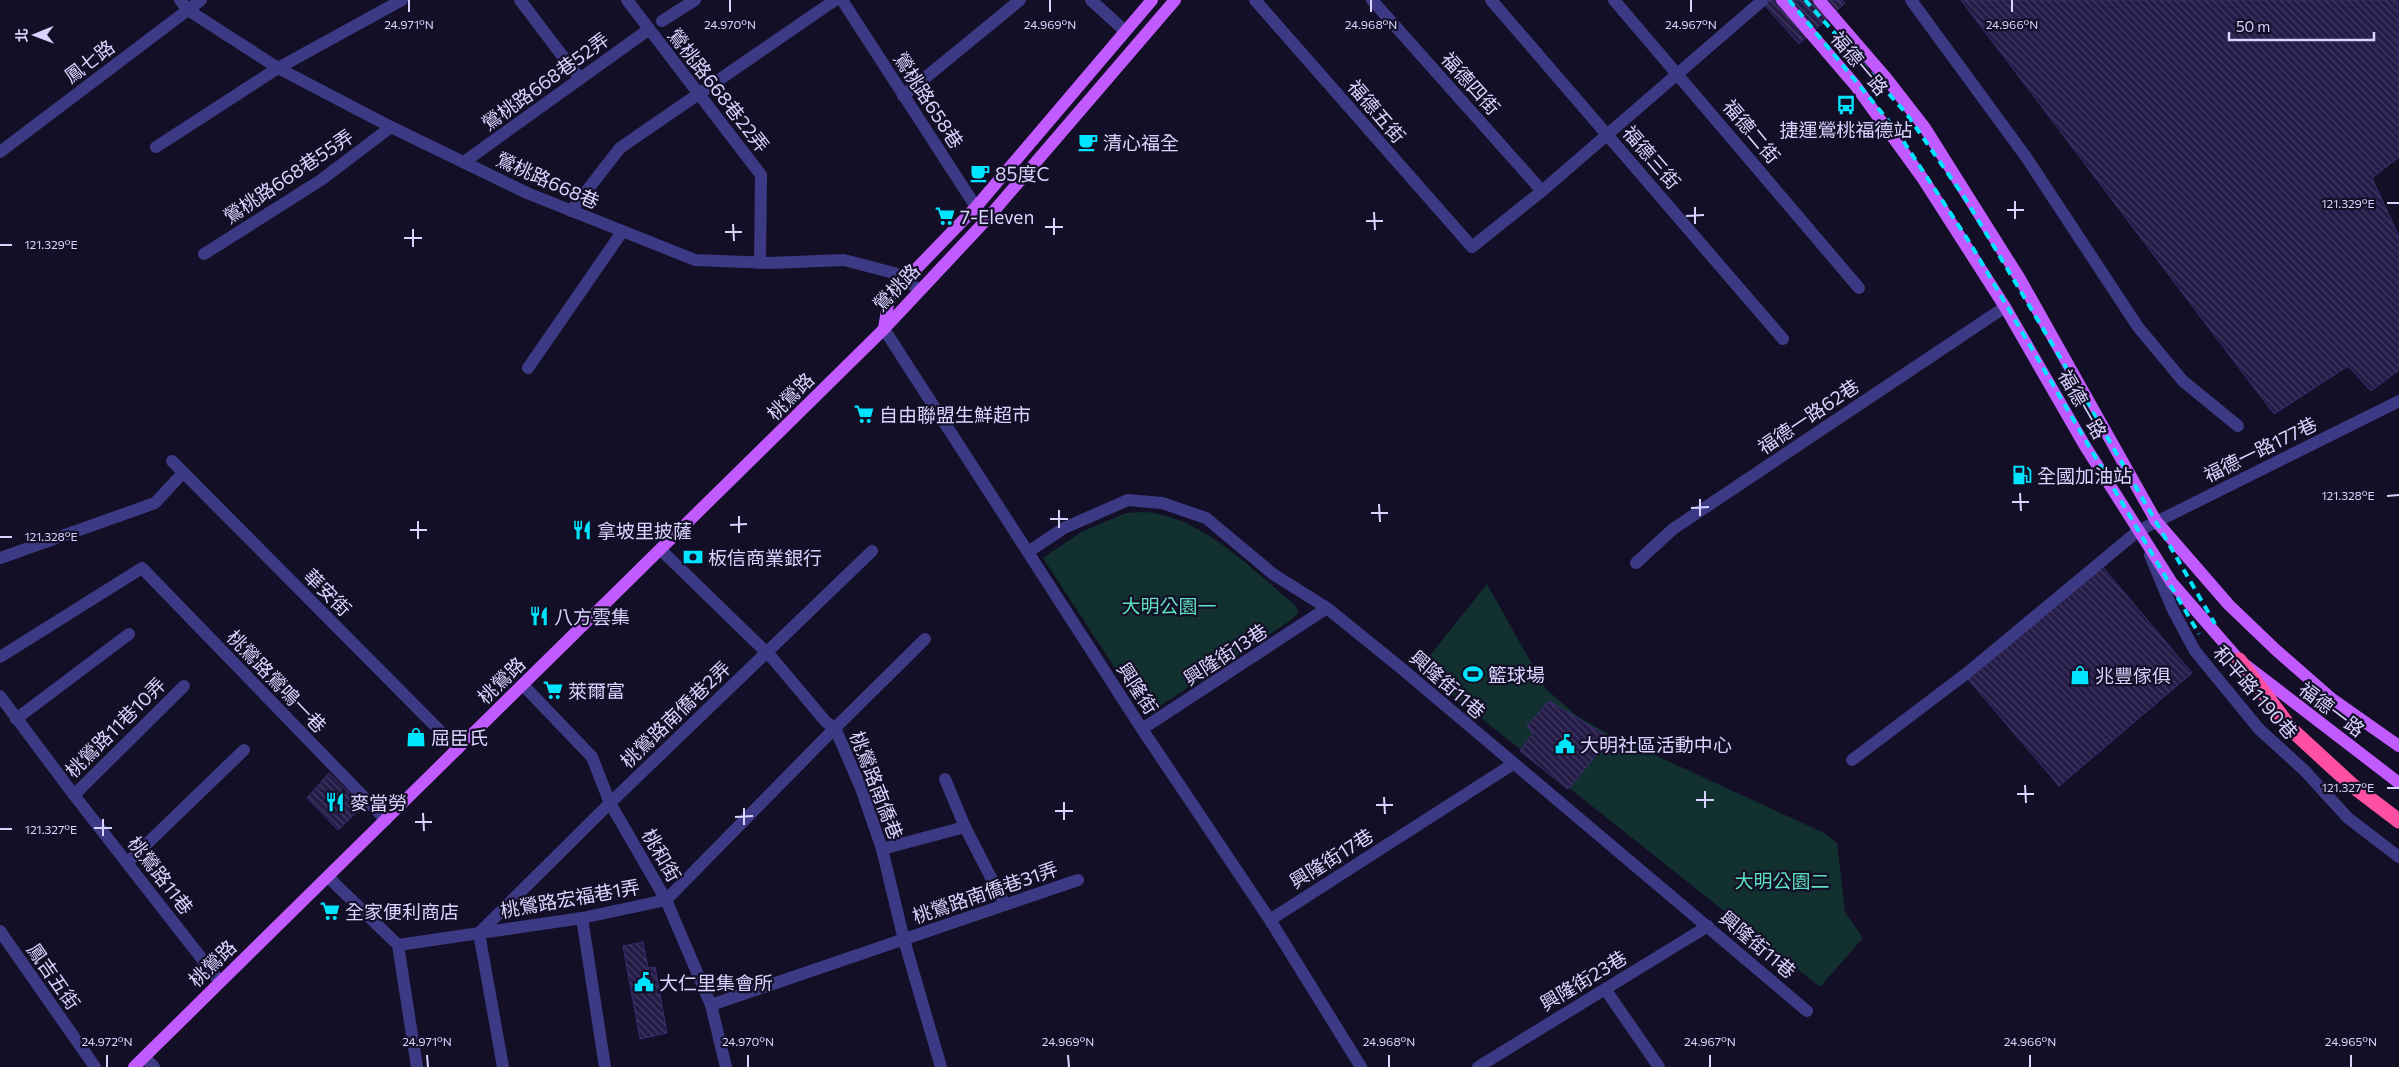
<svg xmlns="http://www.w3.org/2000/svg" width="2399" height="1067" font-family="Commissioner,'Noto Sans TC',sans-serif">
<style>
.green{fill:#12302f}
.building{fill:url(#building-back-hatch);stroke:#3b2d73}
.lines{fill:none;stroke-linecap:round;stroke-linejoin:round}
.minor{stroke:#3d3a85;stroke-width:12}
.major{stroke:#c25bff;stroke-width:12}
.highway{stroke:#ff4fa3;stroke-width:15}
.rail{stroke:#00e5ff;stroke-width:4;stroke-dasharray:8 6;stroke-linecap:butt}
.ticks{fill:none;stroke:#d9d4ff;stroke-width:2}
.labels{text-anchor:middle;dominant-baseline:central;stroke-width:4.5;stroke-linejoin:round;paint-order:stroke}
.street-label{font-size:19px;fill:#d9d4ff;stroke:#130f26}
.poi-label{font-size:19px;fill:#d9d4ff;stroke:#130f26;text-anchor:start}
.park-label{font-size:19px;fill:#5fe0c0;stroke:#130f26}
.ticks-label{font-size:12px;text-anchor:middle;fill:#d9d4ff;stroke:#130f26;stroke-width:4.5;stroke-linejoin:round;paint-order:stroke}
</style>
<defs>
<pattern id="building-back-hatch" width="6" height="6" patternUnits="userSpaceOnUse" patternTransform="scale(1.25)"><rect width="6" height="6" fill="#241b47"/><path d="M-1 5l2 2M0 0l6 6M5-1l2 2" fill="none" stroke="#433b63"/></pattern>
</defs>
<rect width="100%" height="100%" fill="#130f26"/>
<g class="green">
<path d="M1126,513C1135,513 1145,511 1153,513C1208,522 1252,570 1294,604L1299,612L1290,621L1154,710L1139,705L1043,558L1081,532Z"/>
<path d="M1487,584L1546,689L1577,716L1603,731L1824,833L1837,843L1845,912L1863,938L1820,987L1419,669Z"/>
</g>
<g class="building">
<path d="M1760,0H1842L1845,3L1799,44Z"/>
<path d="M1961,0H2398L2399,157L2372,178L2399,237V370L2371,391L2348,366L2274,414Z"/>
<path d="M2101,565L2192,673L2059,786L1967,678Z"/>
<path d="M1549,701L1610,738L1568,789L1520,751L1533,733L1527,726Z"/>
<path d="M329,773L363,806L338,830L307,798Z"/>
<path d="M643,942L648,968L655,967L667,1033L640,1039L623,946Z"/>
</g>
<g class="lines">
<g class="minor">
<path d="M180,0L188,10L278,68L391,127L527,193L695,260L769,263L844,260L894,273L920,290"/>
<path d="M520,0L580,79"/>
<path d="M627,0L761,175L760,263"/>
<path d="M842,0L976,207L987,219"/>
<path d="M1091,0L1125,31"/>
<path d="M1255,0L1472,247L1542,191L1763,0"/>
<path d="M1372,0L1542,191"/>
<path d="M1491,0L1783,339"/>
<path d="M1614,0L1859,288"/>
<path d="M1911,0L2026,157L2138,327L2183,381L2238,426"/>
<path d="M662,21L695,0"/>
<path d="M903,96L1020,0"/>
<path d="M156,147L278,68L402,0"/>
<path d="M0,152L201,0"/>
<path d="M464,162L648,30"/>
<path d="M571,211L620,148L835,0"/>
<path d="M204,254L321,180L391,127"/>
<path d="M884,329L1142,729L1270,920L1361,1067"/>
<path d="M528,368L622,232"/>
<path d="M172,461L458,749"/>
<path d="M661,550L773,659L826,722L835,728L861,788L882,849L904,940L941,1067"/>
<path d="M1028,552L1064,528L1128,500L1162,503L1206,518L1273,574L1327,608L1401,668L1807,1011"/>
<path d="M2150,555L2172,608L2195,651L2259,729L2305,771L2348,818L2399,857"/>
<path d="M0,558L155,503L183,473"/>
<path d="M1636,563L1673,529L2005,307"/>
<path d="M0,657L142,568L386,820"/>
<path d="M523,685L592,757L610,803L666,900L711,1005L726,1067"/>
<path d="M0,696L74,795L220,982"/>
<path d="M16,719L129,634"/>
<path d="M1142,729L1327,608"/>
<path d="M1852,760L1967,673L2138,531L2399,401"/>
<path d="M945,779L965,827L1005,905"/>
<path d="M74,795L184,686"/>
<path d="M882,849L965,827"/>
<path d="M128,862L244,750"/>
<path d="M328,877L398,945L417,1067"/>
<path d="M582,918L605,1067"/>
<path d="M1270,920L1513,764"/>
<path d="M0,931L95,1067"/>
<path d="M398,945L582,918L666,900L835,728L925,639"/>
<path d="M1605,989L1659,1067"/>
<path d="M711,1005L1078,880"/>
<path d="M144,1057L154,1067"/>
<path d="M503,1067L479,933L610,803L872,551"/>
<path d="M1478,1067L1708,926"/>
</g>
<g class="major">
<path d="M1782,0L1855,85L1923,179L2005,307L2085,446L2172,583L2239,660L2399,783"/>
<path d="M1819,0L1887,79L1925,128L2020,279L2156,521L2229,605L2276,650L2332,699L2399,746"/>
<path d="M884,329L889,297L976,207L1152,0"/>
<path d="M134,1067L884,329L987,219L1175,0"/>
</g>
<path class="highway" d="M2239,660L2292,730L2353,786L2399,821"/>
<g class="rail">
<path d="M1789,0L1896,130L1970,243L2199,634"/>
<path d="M1805,0L1906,113L1965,198L2088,404L2215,624"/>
</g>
</g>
<path class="ticks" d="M409,0V12M730,0V12M1050,0V12M1371,0V12M1691,0V12M2012,0V12M2015,201V219M2387,203H2399M1695,207V224M2007,210H2024M1374,212L1375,230M1686,216L1704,215M1054,218V235M1366,221H1383M733,224L734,241M1045,227H1063M413,229V247M725,232H742M404,238H422M0,245H12M2020,493L2021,511M2387,496L2399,495M1700,499V516M2012,502H2029M1379,504L1380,522M1691,508L1709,507M1059,510V528M1371,513H1388M739,516V533M1050,519H1068M418,521V539M730,525L747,524M410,530H427M0,537H12M2025,785L2026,803M2387,788H2399M1705,791V808M2017,794H2034M1384,797L1385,814M1696,800H1714M1064,802V820M1376,805H1393M744,808V825M1055,811H1073M423,813L424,831M735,817L753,816M103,819V836M415,822H432M94,828H112M0,829H12M107,1055V1067M427,1055L428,1067M748,1055V1067M1068,1055L1069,1067M1389,1055V1067M1710,1055V1067M2030,1055V1067M2351,1055V1067"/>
<defs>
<symbol id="bus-bare" viewBox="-9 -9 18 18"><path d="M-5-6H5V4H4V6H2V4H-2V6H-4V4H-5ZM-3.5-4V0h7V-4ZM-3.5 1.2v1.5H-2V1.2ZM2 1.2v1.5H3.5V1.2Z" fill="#00e5ff" stroke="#130f26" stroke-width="2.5" paint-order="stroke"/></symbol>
<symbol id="cafe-bare" viewBox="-9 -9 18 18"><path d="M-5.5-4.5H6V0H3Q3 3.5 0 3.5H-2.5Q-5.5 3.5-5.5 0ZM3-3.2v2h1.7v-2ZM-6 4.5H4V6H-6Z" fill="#00e5ff" stroke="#130f26" stroke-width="2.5" paint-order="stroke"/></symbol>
<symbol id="supermarket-bare" viewBox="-9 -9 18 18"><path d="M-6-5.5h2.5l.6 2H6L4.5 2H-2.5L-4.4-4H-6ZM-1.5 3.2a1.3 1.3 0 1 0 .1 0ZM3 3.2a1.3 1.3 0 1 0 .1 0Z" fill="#00e5ff" stroke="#130f26" stroke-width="2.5" paint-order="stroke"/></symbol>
<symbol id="fuel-bare" viewBox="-9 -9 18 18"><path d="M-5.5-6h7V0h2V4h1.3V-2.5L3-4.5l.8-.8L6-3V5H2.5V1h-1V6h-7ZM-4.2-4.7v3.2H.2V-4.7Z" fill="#00e5ff" stroke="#130f26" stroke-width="2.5" paint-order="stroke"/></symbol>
<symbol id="restaurant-bare" viewBox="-9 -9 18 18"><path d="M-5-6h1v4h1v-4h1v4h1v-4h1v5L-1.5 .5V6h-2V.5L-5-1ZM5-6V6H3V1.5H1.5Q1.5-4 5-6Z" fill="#00e5ff" stroke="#130f26" stroke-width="2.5" paint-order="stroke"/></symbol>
<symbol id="bank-bare" viewBox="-9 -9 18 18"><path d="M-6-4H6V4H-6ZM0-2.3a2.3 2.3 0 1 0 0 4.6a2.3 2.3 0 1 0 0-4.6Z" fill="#00e5ff" stroke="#130f26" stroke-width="2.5" paint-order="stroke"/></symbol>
<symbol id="stadium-bare" viewBox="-9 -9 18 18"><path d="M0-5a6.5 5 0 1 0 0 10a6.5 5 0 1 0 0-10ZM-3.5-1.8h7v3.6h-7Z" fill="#00e5ff" stroke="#130f26" stroke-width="2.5" paint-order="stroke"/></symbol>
<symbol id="shop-bare" viewBox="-9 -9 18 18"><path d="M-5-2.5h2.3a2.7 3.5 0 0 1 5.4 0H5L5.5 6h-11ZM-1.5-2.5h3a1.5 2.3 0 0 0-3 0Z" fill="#00e5ff" stroke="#130f26" stroke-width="2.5" paint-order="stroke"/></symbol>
<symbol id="civic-bare" viewBox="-9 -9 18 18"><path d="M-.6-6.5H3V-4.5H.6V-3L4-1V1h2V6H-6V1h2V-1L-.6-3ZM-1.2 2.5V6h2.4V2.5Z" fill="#00e5ff" stroke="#130f26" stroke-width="2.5" paint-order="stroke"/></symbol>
</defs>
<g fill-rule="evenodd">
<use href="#bus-bare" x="1832" y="91" width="28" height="28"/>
<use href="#cafe-bare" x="1074" y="128" width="28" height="28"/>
<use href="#cafe-bare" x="966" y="159" width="28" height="28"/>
<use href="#supermarket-bare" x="931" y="202" width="28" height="28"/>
<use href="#supermarket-bare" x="850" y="400" width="28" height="28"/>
<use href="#fuel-bare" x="2008" y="461" width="28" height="28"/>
<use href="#restaurant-bare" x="568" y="516" width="28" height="28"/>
<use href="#bank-bare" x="679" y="543" width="28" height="28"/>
<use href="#restaurant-bare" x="525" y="602" width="28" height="28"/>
<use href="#stadium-bare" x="1459" y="660" width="28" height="28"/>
<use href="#shop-bare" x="2066" y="661" width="28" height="28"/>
<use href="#supermarket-bare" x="539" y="676" width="28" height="28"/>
<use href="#shop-bare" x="402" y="723" width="28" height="28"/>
<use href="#civic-bare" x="1551" y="730" width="28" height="28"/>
<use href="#restaurant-bare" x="321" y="788" width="28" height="28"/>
<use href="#supermarket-bare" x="316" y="897" width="28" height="28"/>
<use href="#civic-bare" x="630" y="968" width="28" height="28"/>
</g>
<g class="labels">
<g class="street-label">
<text transform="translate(89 61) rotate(-37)">鳳七路</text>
<text transform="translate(1860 63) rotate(50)">福德一路</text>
<text transform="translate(545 81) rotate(-36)">鶯桃路668巷52弄</text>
<text transform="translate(1471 83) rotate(48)">福德四街</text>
<text transform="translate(719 90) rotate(52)">鶯桃路668巷22弄</text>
<text transform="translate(929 100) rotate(57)">鶯桃路658巷</text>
<text transform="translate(1377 111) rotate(49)">福德五街</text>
<text transform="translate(1752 131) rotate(50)">福德二街</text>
<text transform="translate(1652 157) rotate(49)">福德三街</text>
<text transform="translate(288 176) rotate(-34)">鶯桃路668巷55弄</text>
<text transform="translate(548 180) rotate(24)">鶯桃路668巷</text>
<text transform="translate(896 287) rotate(-46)">鶯桃路</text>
<text transform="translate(790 396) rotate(-45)">桃鶯路</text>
<text transform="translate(2083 404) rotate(60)">福德一路</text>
<text transform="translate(1808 416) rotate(-34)">福德一路62巷</text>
<text transform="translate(2260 449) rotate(-26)">福德一路177巷</text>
<text transform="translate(328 592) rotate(45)">華安街</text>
<text transform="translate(1225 654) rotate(-33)">興隆街13巷</text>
<text transform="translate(501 680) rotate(-44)">桃鶯路</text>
<text transform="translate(277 681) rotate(46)">桃鶯路鶯鳴一巷</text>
<text transform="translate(1448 684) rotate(41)">興隆街11巷</text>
<text transform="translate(1138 688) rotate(57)">興隆街</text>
<text transform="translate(2256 692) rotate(49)">和平路1190巷</text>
<text transform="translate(2332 709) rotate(37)">福德一路</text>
<text transform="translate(675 714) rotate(-44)">桃鶯路南僑巷2弄</text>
<text transform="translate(115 727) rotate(-45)">桃鶯路11巷10弄</text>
<text transform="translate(877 785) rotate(69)">桃鶯路南僑巷</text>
<text transform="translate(662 855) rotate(60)">桃和街</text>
<text transform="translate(1331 858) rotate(-32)">興隆街17巷</text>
<text transform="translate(161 875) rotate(52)">桃鶯路11巷</text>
<text transform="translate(985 892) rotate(-19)">桃鶯路南僑巷31弄</text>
<text transform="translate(570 898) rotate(-10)">桃鶯路宏福巷1弄</text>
<text transform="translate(1758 944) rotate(40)">興隆街11巷</text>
<text transform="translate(212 963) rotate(-44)">桃鶯路</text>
<text transform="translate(54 976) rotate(55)">鳳吉五街</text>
<text transform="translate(1583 980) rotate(-31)">興隆街23巷</text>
</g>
<g class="poi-label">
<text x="1846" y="129" text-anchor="middle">捷運鶯桃福德站</text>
<text x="1103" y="142">清心福全</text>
<text x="995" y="173">85度C</text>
<text x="960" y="216">7-Eleven</text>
<text x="879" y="414">自由聯盟生鮮超市</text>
<text x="2037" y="475">全國加油站</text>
<text x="597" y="530">拿坡里披薩</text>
<text x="708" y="557">板信商業銀行</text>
<text x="554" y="616">八方雲集</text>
<text x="1488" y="674">籃球場</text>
<text x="2095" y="675">兆豐傢俱</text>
<text x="568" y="690">萊爾富</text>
<text x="431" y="737">屈臣氏</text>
<text x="1580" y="744">大明社區活動中心</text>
<text x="350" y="802">麥當勞</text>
<text x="345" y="911">全家便利商店</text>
<text x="659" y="982">大仁里集會所</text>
</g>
<g class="park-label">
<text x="1169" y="605">大明公園一</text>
<text x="1782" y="880">大明公園二</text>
</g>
</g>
<g class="ticks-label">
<text x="409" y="29">24.971°N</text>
<text x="730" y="29">24.970°N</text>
<text x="1050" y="29">24.969°N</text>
<text x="1371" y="29">24.968°N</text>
<text x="1691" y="29">24.967°N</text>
<text x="2012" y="29">24.966°N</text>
<text x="2348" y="208">121.329°E</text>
<text x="51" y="249">121.329°E</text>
<text x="2348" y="500">121.328°E</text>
<text x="51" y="541">121.328°E</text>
<text x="2348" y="792">121.327°E</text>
<text x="51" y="834">121.327°E</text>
<text x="107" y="1046">24.972°N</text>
<text x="427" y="1046">24.971°N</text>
<text x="748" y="1046">24.970°N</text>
<text x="1068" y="1046">24.969°N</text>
<text x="1389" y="1046">24.968°N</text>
<text x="1710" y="1046">24.967°N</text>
<text x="2030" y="1046">24.966°N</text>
<text x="2351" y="1046">24.965°N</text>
</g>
<g transform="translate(35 35) rotate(269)" stroke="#130f26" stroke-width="4" paint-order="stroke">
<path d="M0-4L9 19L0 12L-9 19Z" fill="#d9d4ff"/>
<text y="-8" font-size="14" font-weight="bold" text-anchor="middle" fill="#d9d4ff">北</text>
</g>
<path d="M2229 32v8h145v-8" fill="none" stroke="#d9d4ff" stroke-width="2.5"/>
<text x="2236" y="32" font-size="15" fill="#d9d4ff" stroke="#130f26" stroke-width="4" paint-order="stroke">50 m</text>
</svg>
